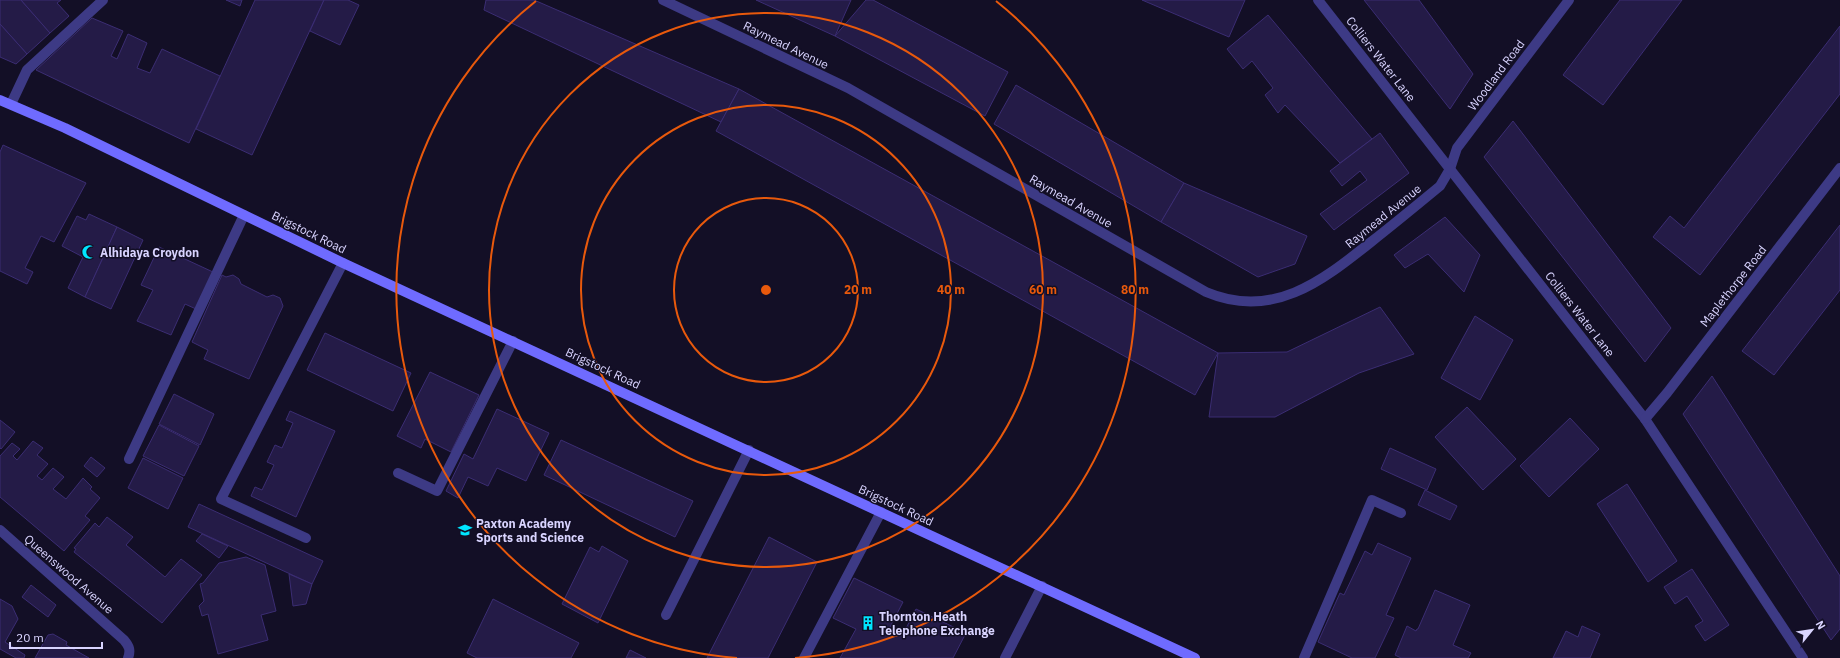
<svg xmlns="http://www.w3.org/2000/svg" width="1840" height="658" font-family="'IBM Plex Sans',sans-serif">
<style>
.building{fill:#241b47;stroke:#3b2d73}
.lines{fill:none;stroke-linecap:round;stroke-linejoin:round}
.service{stroke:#3d3a85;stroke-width:10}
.minor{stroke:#3d3a85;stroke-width:10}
.secondary{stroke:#6f6bff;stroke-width:10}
.ring{fill:none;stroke:#e8590c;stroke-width:2}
.labels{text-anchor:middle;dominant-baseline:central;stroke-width:3;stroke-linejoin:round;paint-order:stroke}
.street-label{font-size:12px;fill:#d9d4ff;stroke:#130f26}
.poi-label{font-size:12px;font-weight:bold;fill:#d9d4ff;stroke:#130f26;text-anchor:start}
.centre{fill:#e8590c;stroke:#130f26;stroke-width:2}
.ring-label{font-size:12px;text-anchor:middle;font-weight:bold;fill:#e8590c;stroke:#130f26;stroke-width:3;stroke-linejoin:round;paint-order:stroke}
</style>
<rect width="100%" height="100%" fill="#130f26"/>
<g class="building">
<path d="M0,0H21L50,33L27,54L0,24Z"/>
<path d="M21,0H61L57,3L69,16L50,33Z"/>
<path d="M226,0H242L240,6Z"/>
<path d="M255,0H324L252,155L196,129Z"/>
<path d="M324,0H348L359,5L340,45L310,31Z"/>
<path d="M486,0H534L739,89L721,122L484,10Z"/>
<path d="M756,0H851L835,36Z"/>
<path d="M866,0H873L1008,72L985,116L835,36Z"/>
<path d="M1142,0H1245L1229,37Z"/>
<path d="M1364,0H1419L1473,74L1450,109Z"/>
<path d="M1620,0H1682L1603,105L1563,75Z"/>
<path d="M1268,15L1372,139L1340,163L1285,105L1278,113L1265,95L1273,88L1252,61L1243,69L1227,49Z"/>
<path d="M92,18L123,31L111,56L117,59L128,34L147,43L137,68L150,73L162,49L220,76L189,143L36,70Z"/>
<path d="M0,24L27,54L16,64L0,57Z"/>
<path d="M1840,26V94L1700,275L1653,237L1670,216L1684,228Z"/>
<path d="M1016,85L1184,183L1161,222L994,124Z"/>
<path d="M739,89L1218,353L1195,395L716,131Z"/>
<path d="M1513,121L1671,328L1645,362L1484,157Z"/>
<path d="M1380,133L1409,173L1334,230L1320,214L1367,180L1360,171L1342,186L1330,171Z"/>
<path d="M3,145L86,183L54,242L41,236L25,268L33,272L27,284L0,271V152Z"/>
<path d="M1184,183L1307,236L1295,264L1258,277L1161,222Z"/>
<path d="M89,214L117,227L85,297L68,288L83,257L62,246L77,216L86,220Z"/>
<path d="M1445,217L1480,255L1464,292L1428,254L1405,268L1394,255Z"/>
<path d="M1840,225V290L1774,375L1742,351Z"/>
<path d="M117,227L143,240L111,309L85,297Z"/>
<path d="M159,247L213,272L196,309L185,304L171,335L137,321L153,290L141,285Z"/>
<path d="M222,275L226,277L233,275L239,279L241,284L267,297L273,295L280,298L283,306L249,379L204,359L208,350L192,342Z"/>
<path d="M1380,307L1414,354L1359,373L1275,417H1209L1218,353L1287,352Z"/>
<path d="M1475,316L1513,340L1480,400L1441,378Z"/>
<path d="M325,333L411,373L393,411L307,370Z"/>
<path d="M430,372L479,395L451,452L425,439L421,448L397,436Z"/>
<path d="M1712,376L1840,576V629L1831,640L1683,414Z"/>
<path d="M174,394L214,414L200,445L159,424Z"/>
<path d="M1467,407L1516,459L1483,490L1435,437Z"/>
<path d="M497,409L549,433L526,481L497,468L488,486L468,477L458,498L446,491L464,454L473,459Z"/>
<path d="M290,411L335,431L296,517L251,496L255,487L262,490L274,465L267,462L275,445L282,448L293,423L286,420Z"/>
<path d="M1570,418L1599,449L1549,497L1520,466Z"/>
<path d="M0,420L15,432L1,449L0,448Z"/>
<path d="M159,425L199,446L184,476L143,456Z"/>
<path d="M561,440L693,501L675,537L544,475Z"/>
<path d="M33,441L43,448L37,455L48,464L37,476L42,480L53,468L64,477L53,489L66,499L83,478L92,487L90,489L100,498L85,516L90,520L64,551L0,497V456L12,443L20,449L13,456L17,460Z"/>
<path d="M1390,448L1436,469L1427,490L1381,469Z"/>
<path d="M91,457L105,468L97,477L84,466Z"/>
<path d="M143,458L183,478L168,509L128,488Z"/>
<path d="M1627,484L1677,561L1648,582L1597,504Z"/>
<path d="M1425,490L1457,506L1450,520L1418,505Z"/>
<path d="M199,504L323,561L312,584L188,527Z"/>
<path d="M107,517L133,537L126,545L165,577L181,559L202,575L162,623L74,552L76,549L74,548L95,523L99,527Z"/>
<path d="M202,534L228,546L219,558L196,541Z"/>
<path d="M769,537L817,562L768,658H707Z"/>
<path d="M1378,543L1411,558L1386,615L1394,618L1375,658H1352L1318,642L1340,593L1344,595L1365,551L1372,555Z"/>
<path d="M602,546L628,561L598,623L562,604L590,547L599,552Z"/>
<path d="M246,557L265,565L276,611L261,615L268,640L218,654L208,614L202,616L199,606L204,601L200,584L203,583L219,563Z"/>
<path d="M1692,569L1729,625L1705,641L1695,626L1703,621L1687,596L1675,604L1664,587Z"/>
<path d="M289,574L312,584L306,604L293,606Z"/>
<path d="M854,578L903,602L889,629L902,636L916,609L966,633L953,658H840L856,629L833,618Z"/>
<path d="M31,585L56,605L48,617L22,597Z"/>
<path d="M1435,590L1470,605L1453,645L1471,653L1468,658H1401L1395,655L1407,626L1416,631L1417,629H1418Z"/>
<path d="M0,599L12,606L18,619L5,642L25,655L24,658H16L0,649Z"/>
<path d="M493,599L579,643L571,658H477L467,653Z"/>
<path d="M1582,626L1600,634L1590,658H1553L1566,631L1578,637Z"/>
<path d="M53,634L67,642L66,645L89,658H35L48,635Z"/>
<path d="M630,650L646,658H626Z"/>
</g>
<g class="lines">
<g class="service">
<path d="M11,104L27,70L103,0"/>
<path d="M129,459L244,215"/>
<path d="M398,473L437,491L513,341"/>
<path d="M306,538L221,499L343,263"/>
<path d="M666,615L749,450"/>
<path d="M804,658L881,512"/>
<path d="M1304,658L1372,500L1401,513"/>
</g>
<g class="minor">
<path d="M663,0L848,88L1206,292C1272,320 1321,282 1371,242C1394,224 1417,205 1440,186L1450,169L1457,148L1569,0"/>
<path d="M1318,0L1645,419L1803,658"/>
<path d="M1645,419L1667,393L1840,168"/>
<path d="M0,530L124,640C129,646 131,650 128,658"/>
<path d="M1005,658L1042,586"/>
</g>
<path class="secondary" d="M0,100L65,128L343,263L1195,658"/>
</g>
<g class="ring">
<circle cx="766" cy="290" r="92"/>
<circle cx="766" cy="290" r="185"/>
<circle cx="766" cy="290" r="277"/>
<path d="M737 658A369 369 0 0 1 536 1M996 1A369 369 0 0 1 795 658"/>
</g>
<defs>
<symbol id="mosque-bare" viewBox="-9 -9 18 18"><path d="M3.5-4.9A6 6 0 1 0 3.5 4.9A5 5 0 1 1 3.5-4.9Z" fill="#00e5ff" stroke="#130f26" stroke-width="2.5" paint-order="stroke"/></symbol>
<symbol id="school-bare" viewBox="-9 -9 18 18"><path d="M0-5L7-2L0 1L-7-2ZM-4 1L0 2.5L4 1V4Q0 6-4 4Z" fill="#00e5ff" stroke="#130f26" stroke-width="2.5" paint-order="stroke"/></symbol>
<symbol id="building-bare" viewBox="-9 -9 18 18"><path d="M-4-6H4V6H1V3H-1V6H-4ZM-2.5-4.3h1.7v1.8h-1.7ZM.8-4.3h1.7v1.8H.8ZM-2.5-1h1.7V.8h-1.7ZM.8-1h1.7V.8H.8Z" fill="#00e5ff" stroke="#130f26" stroke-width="2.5" paint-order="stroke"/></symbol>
</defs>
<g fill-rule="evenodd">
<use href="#mosque-bare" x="79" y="242" width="20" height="20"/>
<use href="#school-bare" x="455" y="520" width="20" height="20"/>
<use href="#building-bare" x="858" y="613" width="20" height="20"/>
</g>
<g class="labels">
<g class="street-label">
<text transform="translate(786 45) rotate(26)">Raymead Avenue</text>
<text transform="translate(1381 59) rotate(52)">Colliers Water Lane</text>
<text transform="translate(1496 75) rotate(-53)">Woodland Road</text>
<text transform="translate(1071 201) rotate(30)">Raymead Avenue</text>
<text transform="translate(1383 216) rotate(-39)">Raymead Avenue</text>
<text transform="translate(309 232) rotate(26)">Brigstock Road</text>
<text transform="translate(1733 286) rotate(-52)">Maplethorpe Road</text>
<text transform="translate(1580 314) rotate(52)">Colliers Water Lane</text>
<text transform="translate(603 368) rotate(25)">Brigstock Road</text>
<text transform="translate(896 505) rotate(25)">Brigstock Road</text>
<text transform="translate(69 574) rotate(41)">Queenswood Avenue</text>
</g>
<g class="poi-label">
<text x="100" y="252">Alhidaya Croydon</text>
<text x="476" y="523">Paxton Academy<tspan x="476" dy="14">Sports and Science</tspan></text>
<text x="879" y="616">Thornton Heath<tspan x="879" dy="14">Telephone Exchange</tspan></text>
</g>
</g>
<circle cx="766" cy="290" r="6" class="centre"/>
<g class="ring-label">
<text x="858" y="294">20 m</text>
<text x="951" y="294">40 m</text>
<text x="1043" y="294">60 m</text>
<text x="1135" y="294">80 m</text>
</g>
<g transform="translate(1812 630) rotate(60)" stroke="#130f26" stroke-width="3" paint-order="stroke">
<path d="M0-3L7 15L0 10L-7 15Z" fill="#d9d4ff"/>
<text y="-6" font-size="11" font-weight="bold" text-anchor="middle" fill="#d9d4ff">N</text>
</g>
<path d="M10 642v6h92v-6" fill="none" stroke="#d9d4ff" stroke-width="2"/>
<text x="16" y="642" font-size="12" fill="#d9d4ff" stroke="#130f26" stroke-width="3" paint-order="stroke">20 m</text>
</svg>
